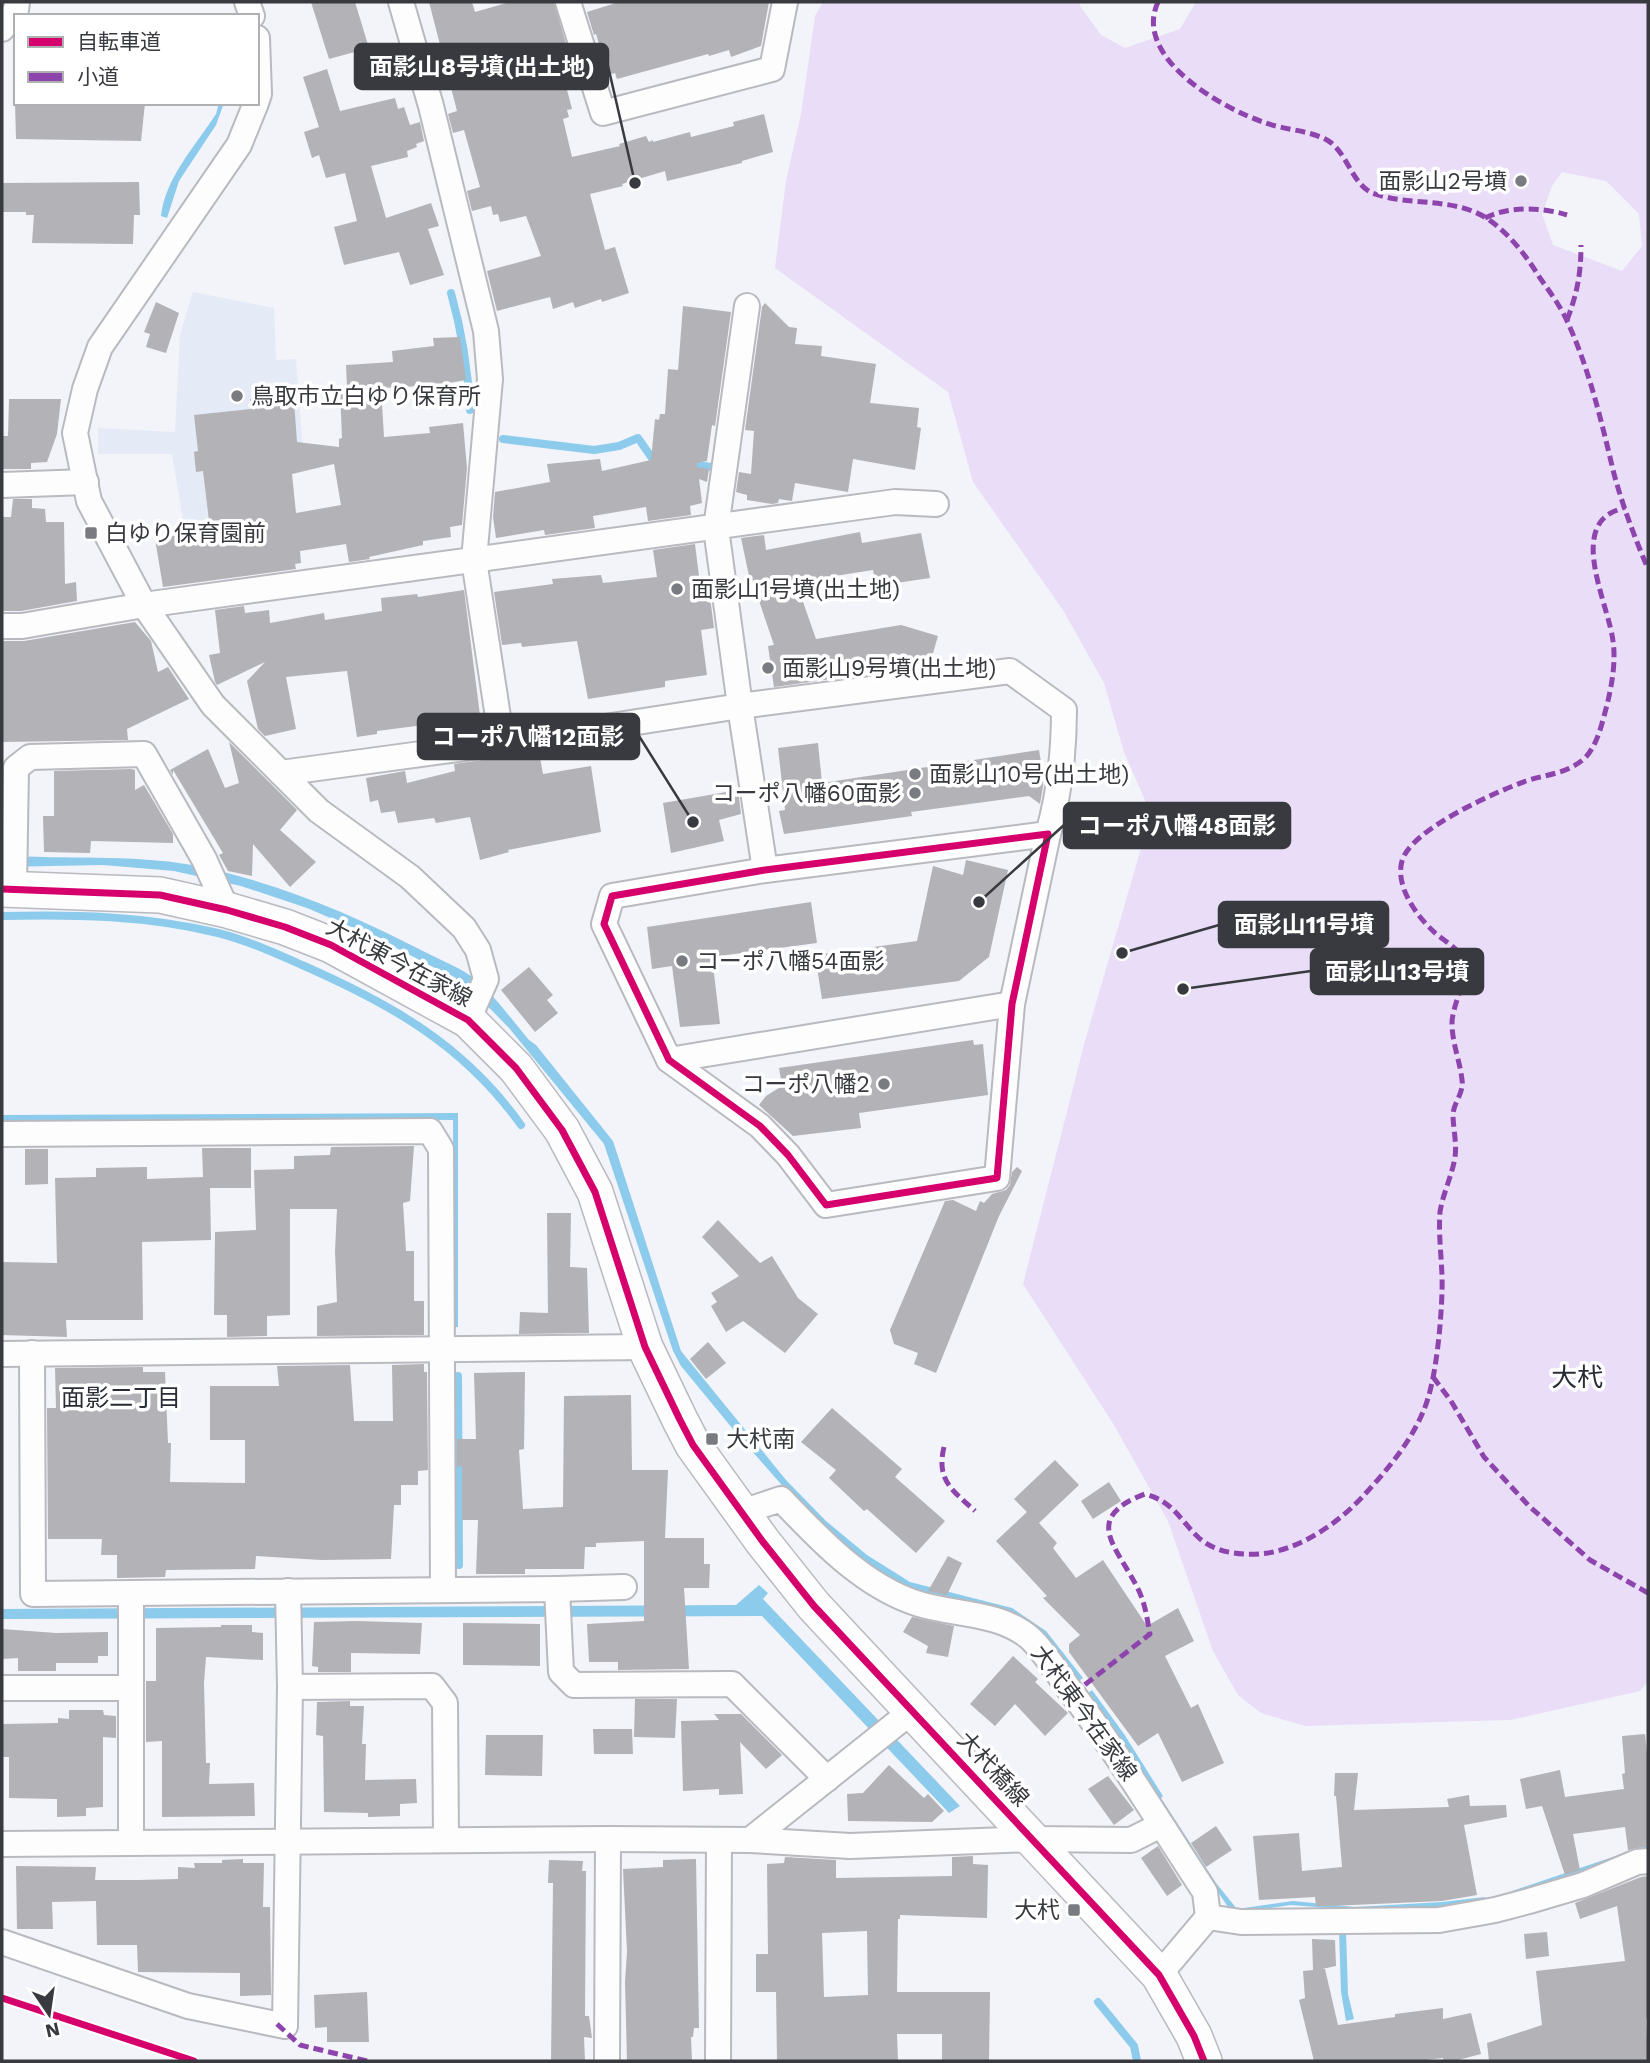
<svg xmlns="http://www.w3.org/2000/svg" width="1650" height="2063" font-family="'Work Sans','Noto Sans JP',sans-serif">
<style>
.built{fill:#e5eaf7}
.green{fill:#e9ddf7;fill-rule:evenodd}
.water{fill:#8ccbeb}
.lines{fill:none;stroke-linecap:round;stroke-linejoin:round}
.stream{stroke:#8ccbeb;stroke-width:8}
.building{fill:#b2b2b7;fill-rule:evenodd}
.street-casing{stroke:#b9babf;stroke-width:28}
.secondary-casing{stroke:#b9babf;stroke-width:38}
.street{stroke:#fdfdfe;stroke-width:24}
.secondary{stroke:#fdfdfe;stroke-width:35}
.quiet{stroke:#8e44ad;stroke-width:5;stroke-dasharray:10 5;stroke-linecap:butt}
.cycleway-casing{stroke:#fff;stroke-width:11}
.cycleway{stroke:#d6006c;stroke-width:7}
.poi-dot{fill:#797b80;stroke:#fff;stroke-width:2.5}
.labels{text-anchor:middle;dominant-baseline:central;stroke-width:7;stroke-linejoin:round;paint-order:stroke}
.poi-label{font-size:23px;fill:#383a3f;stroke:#fff;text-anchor:start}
.street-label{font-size:23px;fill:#383a3f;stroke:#fff}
.neighbourhood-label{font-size:24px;fill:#292c35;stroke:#fff}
.quarter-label{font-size:26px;fill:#292c35;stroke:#fff}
.leader{fill:none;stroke:#383a3f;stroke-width:2.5}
.callout-dot{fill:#383a3f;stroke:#fff;stroke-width:2.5}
.callout{fill:#383a3f;stroke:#383a3f;stroke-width:2.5}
.callout-label{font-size:24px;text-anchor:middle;font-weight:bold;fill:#fff}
</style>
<rect width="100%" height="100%" fill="#f2f4fa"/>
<path class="built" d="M193,292L274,308L276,360L296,359L303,451L268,522L185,532L172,454H98V428L175,432L180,335Z"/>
<path class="green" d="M823,2H1080V6L1101,35L1125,48L1180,29L1196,2H1648V1682L1640,1691L1510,1720L1305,1726L1261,1713L1238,1695L1213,1651L1168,1521L1114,1425L1023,1284L1085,1041L1151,814L1124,752L1104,683L1063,610L973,482L948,392L775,268L786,181L801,114L815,16ZM1562,172L1606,181L1639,214L1642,246L1622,271L1553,245L1542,214L1552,186Z"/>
<g class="water">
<path d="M219,103H224L216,125L179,181L167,218L161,216C165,178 196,145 216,114Z"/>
<path d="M2,855C65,860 129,854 192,865C274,881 352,914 425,952C442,961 462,968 476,980C495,996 513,1021 529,1040L536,1045L613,1141L681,1351L786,1480L826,1521L867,1555L910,1582L1012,1608L1046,1631L1083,1678L1077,1682L1040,1636L900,1586L840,1544L788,1492L737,1434L681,1366L673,1351L604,1144L509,1028L466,984L377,938L307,908L241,886L174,871L103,865L2,867Z"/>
<path d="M458,1113V1327H454L453,1120L283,1119L2,1121V1115Z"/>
<path d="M759,1585L768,1593L763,1599L960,1806L949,1813L762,1616L2,1619V1609L736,1605Z"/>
<path d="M1092,1690L1124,1734L1163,1796L1161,1798L1216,1883L1237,1909L1293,1901L1355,1907L1442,1902L1485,1897V1901L1440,1907L1354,1910L1291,1905L1237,1913L1228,1907L1086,1695Z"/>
<path d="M1648,1845V1849L1529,1890L1514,1895L1512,1891Z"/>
<path d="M1339,1931H1346L1348,1994L1354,2019L1346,2021L1341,1992Z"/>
</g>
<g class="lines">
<g class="stream">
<path d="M451,293C462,332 468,369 470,410"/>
<path d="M503,439L594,450L619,446L638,438L654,461H657"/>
<path d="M687,464L712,467"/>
<path d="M2,916C74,914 148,916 218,933C246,940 275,953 302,965C391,1004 464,1045 521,1125"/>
<path d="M458,1376L459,1565"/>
<path d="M1098,2002L1134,2046L1137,2061"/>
</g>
</g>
<g class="building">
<path d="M311,2H355L369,48L329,59Z"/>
<path d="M429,2H472L475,12L510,2H554L567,47L559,50L568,82H565L572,109L567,110L569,117L563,119L572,157L620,146L619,144L646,136L649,142L653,140V142L690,132L691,137L734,126L733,122L764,114L773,152L742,161V163L667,181L665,171L622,184L623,186L590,194L605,250L615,247L629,293L602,302L601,299L575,308L573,302L553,309L550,297L497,311L487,271L541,256L526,216L500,222L498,214L493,215L491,206L472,211L467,191L480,187L464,130L453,133L448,114L457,111Z"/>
<path d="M619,2H769L761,46L731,57L729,50L709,56L708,54L617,79L615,73L608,75L596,34L594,35L587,12Z"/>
<path d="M327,69L340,111L395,98L398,109L404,107L410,125L420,122L424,141L416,144L417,147L407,151L408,157L371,166L386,218L431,203L439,226L428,229L444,275L410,285L399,252L344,265L334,227L357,221L345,173L326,178L319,155L312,158L304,132L319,127L303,77Z"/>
<path d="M15,103H145L141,141L16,139Z"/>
<path d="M139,182L140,215H134L133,244L32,243L34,215H26V212H2V183Z"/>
<path d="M156,302L179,313L166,353L146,347L150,334L144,332Z"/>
<path d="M765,303L789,327L797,328L795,344L822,346L821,356L876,364L870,403L919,408L917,427L921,428L915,470L853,459L848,492L795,483L792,501L779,499L778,503L772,504L747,500V495L736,492L739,472L751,474L754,431L745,430L762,307Z"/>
<path d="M683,306L731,312L715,426L712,425L707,461L697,463V467L709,469L707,482L699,479L702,503L690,506L691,515L648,521L646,507L593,516L595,528L545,535L544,530L496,538L493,517L495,492L550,482L547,464L600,459L602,471L651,460L655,419L659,420L660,414H665L668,369L678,370Z"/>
<path d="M460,337L466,380L421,388V386L381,388L384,437L430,433L429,427L463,423L467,468L462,525L450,527L451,537L423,541V545L369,557L370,559L349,562L346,544L300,551L301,563L295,564L296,569L163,587L155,539L210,529L203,471L196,472L194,452L198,451L194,415L251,409L250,399L291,395V401H294L297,442L339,447V439L342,438L340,389L347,388L346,365L393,362L392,351L434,346L433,338ZM334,464L341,505L296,513L292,474Z"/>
<path d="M9,399H61L57,434L47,462L31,463V469H2V436H8Z"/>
<path d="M13,499H32V508L45,509L46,522H64L65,584L76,582L77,601L21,611H3L2,517H11Z"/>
<path d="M860,532L862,543L921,533L930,578L883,585V579L875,580L873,570L796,582L816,639L901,625L938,636L931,660L927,659L925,663L893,653L896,670L774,687L768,646L774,645L755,589L752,590L741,538L764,535L766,550Z"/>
<path d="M695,544L701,592L709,590L714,628L701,630L707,675L665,681V687L588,699L577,641L522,647L521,643L502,645L494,592L553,584L552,579L601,575L603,583L657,577L653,550Z"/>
<path d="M464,590L482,731L449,735L447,722L377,731V734L357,737L347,671L286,677L296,729L265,736L258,729L247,681L265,662L217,685L215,682L209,655L220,653L215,610L244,606L245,613L269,610L270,623L324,613L325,620L382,611L381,598L417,594L418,597Z"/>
<path d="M135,622L151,641L158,672L168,667L189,699L127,729L128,740L2,742V641H24Z"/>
<path d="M229,742L297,810L280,830L316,862L290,887L253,844L252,876L228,871L219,855L223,853L173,770V775L170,770L208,749L225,788L239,783Z"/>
<path d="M818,743L822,783L1039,750L1044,780L1040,804L1029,796L911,812L912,816L784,834L779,811L785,810L778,748Z"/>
<path d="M539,752L543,774L591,766L601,832L508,850L509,852L480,860L470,817L436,823L434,818L398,823L395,811L381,813L378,800L370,802L366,778L405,771L407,783L455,771L454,764Z"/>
<path d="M131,769L135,770V790L144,785L173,834V843L91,841L90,853L44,852L43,816H54V771Z"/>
<path d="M738,790L741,814L719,820L724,841L671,853L663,803Z"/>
<path d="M966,860L1008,870L989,957L959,981L822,999L815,955L917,941L933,866L963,875Z"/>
<path d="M811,902L817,943L712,957L720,1024L680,1027L672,966L652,969L647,927Z"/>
<path d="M529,967L553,995L547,1000L558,1013L535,1032L501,990Z"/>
<path d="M973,1040L974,1045L983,1044L988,1095L859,1113L861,1128L793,1136L759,1105L766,1096L782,1086L779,1068Z"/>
<path d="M414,1146L410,1201L403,1203L406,1251H414V1301H424V1335L317,1336V1306L337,1302L335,1251L337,1209H290V1315L267,1316V1336L227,1337V1315H214L215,1232L256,1230L254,1170L294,1169V1156L330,1155L331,1147Z"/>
<path d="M202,1148H251V1188H210L211,1240L142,1242L143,1320H66L67,1337L2,1335V1262L57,1263L55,1178L96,1177V1168L147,1167V1179L203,1177Z"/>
<path d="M25,1149H48V1184L25,1185Z"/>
<path d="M1017,1167L1022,1171L999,1216L936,1373L914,1364L918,1353L894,1344L890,1330L945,1201L953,1200L976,1211L980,1201L984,1203L992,1194L1006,1190L1010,1185L1012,1172Z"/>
<path d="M547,1213H571L570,1267L587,1268L589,1333L519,1334L520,1312L548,1313Z"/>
<path d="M718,1220L760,1263L772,1256L798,1298L818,1314L785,1353L743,1321L726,1332L711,1306L717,1302L711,1293L739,1276L702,1237Z"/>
<path d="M708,1342L726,1363L706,1379L690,1359Z"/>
<path d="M424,1364V1372H427L428,1470L418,1471V1485H401V1505H394L391,1559L321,1560L256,1556L255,1569L166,1570L165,1577L117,1578V1555H101L102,1539H48L47,1408H56L55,1368L143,1367V1372H165L168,1443H171L170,1482L245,1483V1440H210V1386H279L277,1366L350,1365L354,1421H393L392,1365Z"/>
<path d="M525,1372L524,1449L519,1450L523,1509L563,1507L564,1396L631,1395L632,1470H668L665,1538H704V1564H710L709,1588H684L689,1669L618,1670V1662H589L587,1624L644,1621V1541L596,1543V1547H585L584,1569H525V1574H476L478,1520H462V1466L457,1467V1439H476L474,1373Z"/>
<path d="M832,1408L902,1469L895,1477L945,1521L916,1553L867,1509L864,1511L829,1478L836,1470L801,1442Z"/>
<path d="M1055,1460L1079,1485L1039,1523L1057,1543L1053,1548L1076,1578L1103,1560L1147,1626L1178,1608L1194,1641L1165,1656L1191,1708L1198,1704L1224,1763L1182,1782L1158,1733L1138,1746L1069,1652V1644L1080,1635L1043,1598L1047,1596L996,1541L1027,1512L1014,1499Z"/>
<path d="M1109,1482L1121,1501L1093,1519L1081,1501Z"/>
<path d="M948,1556L962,1563L947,1595L928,1591Z"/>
<path d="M912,1617L954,1626L948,1657L926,1653L928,1646L903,1632Z"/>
<path d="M357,1621L422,1623L420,1654L351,1653V1672H318V1667L312,1666L314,1622Z"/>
<path d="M463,1623L540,1624V1666L463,1665Z"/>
<path d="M221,1625H252V1632L263,1633V1660L206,1657L204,1683L206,1763H210L209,1784L254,1783L255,1816L162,1817V1741L146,1742V1681H156V1628L221,1627Z"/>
<path d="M2,1629L56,1633L108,1632V1656H98V1663H56V1671H18V1658L2,1659Z"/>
<path d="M1013,1656L1038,1679L1035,1682L1068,1713L1045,1736L1015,1704L995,1726L970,1704Z"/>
<path d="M635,1699H677L675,1738L634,1737Z"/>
<path d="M350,1701V1706H364L362,1744H366L365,1780L416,1779L417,1803L400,1804V1816L368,1817V1813L324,1812L323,1736L316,1735L317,1702Z"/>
<path d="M69,1710H103L104,1715L116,1716V1738L103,1737V1807L86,1808V1816L57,1817V1799L9,1798V1757H2V1724L58,1723V1718L69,1719Z"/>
<path d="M714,1714H741L782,1755L766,1769L740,1742L743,1794L719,1795V1789L683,1791L681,1721L719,1720Z"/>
<path d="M593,1729H632L633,1754H594Z"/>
<path d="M1645,1734L1648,1764V1846L1628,1850L1625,1827L1573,1834L1580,1870L1565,1875L1542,1806L1526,1809L1520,1779L1560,1770L1565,1797L1624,1789L1622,1774L1625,1773L1622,1736Z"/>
<path d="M486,1735H543L542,1776L485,1775Z"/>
<path d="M889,1765L924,1798L928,1794L944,1811L932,1822L848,1821L847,1794L863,1793Z"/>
<path d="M1335,1773H1358L1354,1810L1449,1807L1447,1799L1469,1795L1470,1806L1506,1805L1507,1817L1464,1825L1477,1895L1442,1901L1330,1906H1316L1315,1897L1259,1900L1253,1836L1299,1833L1302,1871L1342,1867L1336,1796H1334Z"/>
<path d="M1108,1776L1134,1810L1114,1825L1088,1789Z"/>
<path d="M1216,1826L1232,1850L1206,1867L1191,1843Z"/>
<path d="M1158,1846L1182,1885L1167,1896L1141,1858Z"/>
<path d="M973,1856V1864L988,1865L987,1918L900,1915V1919H898L897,1992H990L989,2061H942V2034H897L898,2061H777L776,1992H756V1954H768L767,1864L784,1863L785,1857L836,1860V1878L952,1876V1857ZM867,1931L868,1995L824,1997L822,1933Z"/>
<path d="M243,1859V1863H264L263,1907H270L271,1995L240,1996V1973L138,1972L137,1945H97L96,1901L52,1902L53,1929H17L16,1866L96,1867L95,1880H138L178,1879V1867L195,1868L194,1863H222V1860Z"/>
<path d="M696,1859L699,2028H694L693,2037H691L692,2061H627L625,1982L627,1952L623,1869L663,1867V1860Z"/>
<path d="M549,1860L583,1861L582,1871H586L585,2016H589L592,2038L584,2037L585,2061H551L553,1883H548Z"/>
<path d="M1648,1876V2018L1646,2019L1648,2061H1489L1487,2043L1542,2025L1536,1971L1625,1961L1617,1906L1580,1919L1575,1903L1641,1877Z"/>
<path d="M1547,1932L1549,1956L1526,1959L1524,1934Z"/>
<path d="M1312,1939L1335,1940L1336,1966L1322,1969H1325L1338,2025L1395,2017V2014L1443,2008V2019L1471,2013L1481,2054L1454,2061H1444L1443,2058L1417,2061H1314L1299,2000L1305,1998L1303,1971L1313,1970Z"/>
<path d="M367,1992L369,2042H327V2027L315,2028L314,1995Z"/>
</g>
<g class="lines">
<defs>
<g id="street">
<path d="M247,2L252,16"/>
<path d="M401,2L431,106L486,331L490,379L474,560L502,743"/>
<path d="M568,2L603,113L772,69L785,2"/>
<path d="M2,29L16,10L17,2"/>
<path d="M257,38L259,94L257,100"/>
<path d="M256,103L239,145L100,347L85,389L75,433L89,501L144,605L213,705L319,811L410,877L464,928L478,950L486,979L468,1020"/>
<path d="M2,485L86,482"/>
<path d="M2,626H22L144,605L895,502L936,504"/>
<path d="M281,773L502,743L740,706L716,528L747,306"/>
<path d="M1048,834L1012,1004L997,1178L826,1205L788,1155L760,1126L669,1060L604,924L612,896L765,870Z"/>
<path d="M765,870L740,706L1010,671L1064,710C1064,753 1060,792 1048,834"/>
<path d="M14,889L16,768L30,757L144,754L204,859L227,910"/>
<path d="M669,1060L1012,1004"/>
<path d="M2,1134L430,1131L441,1149L443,1589"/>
<path d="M32,1353L33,1594L557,1589L624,1587"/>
<path d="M2,1354L645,1347"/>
<path d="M742,1512L781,1499C820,1540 864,1587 919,1604C955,1615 1000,1612 1030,1638C1045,1652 1057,1673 1069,1689C1118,1753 1160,1824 1205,1892L1208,1917L1241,1922L1439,1920L1495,1910L1529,1901L1583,1885L1637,1862L1648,1861"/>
<path d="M557,1589L561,1672L574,1685L732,1684L827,1779"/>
<path d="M131,1593V1843"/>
<path d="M290,1687L432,1686L445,1703L446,1839"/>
<path d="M2,1688H131"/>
<path d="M750,1840L912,1711"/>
<path d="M2,1844L608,1839L750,1840L850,1846L1033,1839L1131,1840L1161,1825"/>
<path d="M2,1942L188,2006L285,2026L290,1687L288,1591"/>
<path d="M1159,1975L1208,1917"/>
<path d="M607,2061L608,1839"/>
<path d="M718,2061L719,1840"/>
</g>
<path id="secondary" d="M2,889L160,895L227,910L285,927L331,945L468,1020L516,1068L562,1130L595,1192L645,1347L680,1420L693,1445L763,1542L814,1606L1159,1975L1194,2036L1204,2061"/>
</defs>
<use href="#street" class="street-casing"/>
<use href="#secondary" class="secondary-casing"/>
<use href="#street" class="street"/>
<use href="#secondary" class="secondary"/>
<g class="quiet">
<path d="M1158,2C1132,58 1223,109 1266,123C1285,130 1308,130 1327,140C1348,152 1352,187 1375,194C1414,207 1458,196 1492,222C1512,237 1527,257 1540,278C1550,292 1561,307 1568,323C1590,371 1602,424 1614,474C1623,507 1635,538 1648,569"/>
<path d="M1485,218C1508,206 1542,207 1567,215"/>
<path d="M1567,320C1577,294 1581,274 1581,245"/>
<path d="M1433,1377L1451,1401L1484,1457L1529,1506L1590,1560L1648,1593"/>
<path d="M944,1447C936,1480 952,1490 975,1511"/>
<path d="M1073,1694L1150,1634C1147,1618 1145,1602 1137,1587C1117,1547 1081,1518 1145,1494C1174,1502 1179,1519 1199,1538C1217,1554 1245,1556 1268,1553C1304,1547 1341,1521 1365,1494C1387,1470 1410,1443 1423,1412C1436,1383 1441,1324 1442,1292C1443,1265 1438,1239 1440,1212C1443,1193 1452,1176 1455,1157C1457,1143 1453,1128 1453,1114C1454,1102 1464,1093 1462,1080C1460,1061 1452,1043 1452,1023C1452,1005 1470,974 1464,960C1459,948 1442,940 1433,931C1416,915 1395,886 1402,861C1410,830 1495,792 1526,781C1547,774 1567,774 1585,758C1598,744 1602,723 1607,705C1612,684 1616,662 1613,641C1609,608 1576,543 1605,517C1610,512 1618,510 1625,507"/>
<path d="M277,2024L300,2045L367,2061"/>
</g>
<defs>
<g id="cycleway">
<path d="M1048,834L1012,1004L997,1178L826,1205L788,1155L760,1126L669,1060L604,924L612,896L765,870Z"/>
<path d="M2,889L160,895L227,910L285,927L331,945L468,1020L516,1068L562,1130L595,1192L645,1347L680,1420L693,1445L763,1542L814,1606L1159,1975L1194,2036L1204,2061"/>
<path d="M2,1998L194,2061"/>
</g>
</defs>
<use href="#cycleway" class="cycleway-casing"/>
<use href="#cycleway" class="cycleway"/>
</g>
<g class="poi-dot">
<circle cx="1521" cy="181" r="7"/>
<circle cx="237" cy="396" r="7"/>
<rect x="84" y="526" width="14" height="14" rx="3.5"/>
<circle cx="677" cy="589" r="7"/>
<circle cx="768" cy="668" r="7"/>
<circle cx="915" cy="774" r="7"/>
<circle cx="915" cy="793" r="7"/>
<circle cx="682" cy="961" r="7"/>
<circle cx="884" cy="1084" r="7"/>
<rect x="705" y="1432" width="14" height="14" rx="3.5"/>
<rect x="1067" y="1903" width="14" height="14" rx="3.5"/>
</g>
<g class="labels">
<g class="poi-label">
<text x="1507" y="181" text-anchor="end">面影山2号墳</text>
<text x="251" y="396">鳥取市立白ゆり保育所</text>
<text x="105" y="533">白ゆり保育園前</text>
<text x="691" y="589">面影山1号墳(出土地)</text>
<text x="782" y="668">面影山9号墳(出土地)</text>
<text x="929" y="774">面影山10号(出土地)</text>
<text x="901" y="793" text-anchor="end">コーポ八幡60面影</text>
<text x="696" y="961">コーポ八幡54面影</text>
<text x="870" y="1084" text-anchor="end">コーポ八幡2</text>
<text x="726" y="1439">大杙南</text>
<text x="1060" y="1910" text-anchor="end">大杙</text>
</g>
<g class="street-label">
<text transform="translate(399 963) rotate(28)">大杙東今在家線</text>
<text transform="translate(1084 1713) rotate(54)">大杙東今在家線</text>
<text transform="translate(993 1769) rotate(47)">大杙橋線</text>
</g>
<g class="neighbourhood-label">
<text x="121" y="1398">面影二丁目</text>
</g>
<g class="quarter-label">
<text x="1577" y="1377">大杙</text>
</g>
</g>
<path class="leader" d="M635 183L608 66M693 822L639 736M979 902L1064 825M1122 953L1219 925M1183 989L1311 971"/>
<g class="callout-dot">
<circle cx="635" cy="183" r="7"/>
<circle cx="693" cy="822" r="7"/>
<circle cx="979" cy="902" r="7"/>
<circle cx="1122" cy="953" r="7"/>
<circle cx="1183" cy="989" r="7"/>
</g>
<g class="callout">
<rect x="355" y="44" width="253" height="45" rx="7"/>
<rect x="418" y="714" width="221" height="45" rx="7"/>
<rect x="1064" y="803" width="226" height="45" rx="7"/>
<rect x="1219" y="902" width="169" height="45" rx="7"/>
<rect x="1311" y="949" width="172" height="45" rx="7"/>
</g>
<g class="callout-label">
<text x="482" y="75">面影山8号墳(出土地)</text>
<text x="528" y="745">コーポ八幡12面影</text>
<text x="1177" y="834">コーポ八幡48面影</text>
<text x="1304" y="933">面影山11号墳</text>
<text x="1397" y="980">面影山13号墳</text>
</g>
<rect width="1650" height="2063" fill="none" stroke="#383a3f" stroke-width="7"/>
<rect x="14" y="14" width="245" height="91" fill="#ffffff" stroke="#afb0b2" stroke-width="2"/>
<rect x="28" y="37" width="35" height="10" fill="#d6006c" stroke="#afb0b2" stroke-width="2"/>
<text x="77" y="49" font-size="21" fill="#383a3f">自転車道</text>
<rect x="28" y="72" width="35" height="10" fill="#8e44ad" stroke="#afb0b2" stroke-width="2"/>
<text x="77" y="84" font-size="21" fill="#383a3f">小道</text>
<g transform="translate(49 2014) rotate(167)" stroke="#ffffff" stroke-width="5" paint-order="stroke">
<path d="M0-5L12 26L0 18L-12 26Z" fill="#383a3f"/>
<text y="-10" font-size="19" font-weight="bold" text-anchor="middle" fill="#383a3f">N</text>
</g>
</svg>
